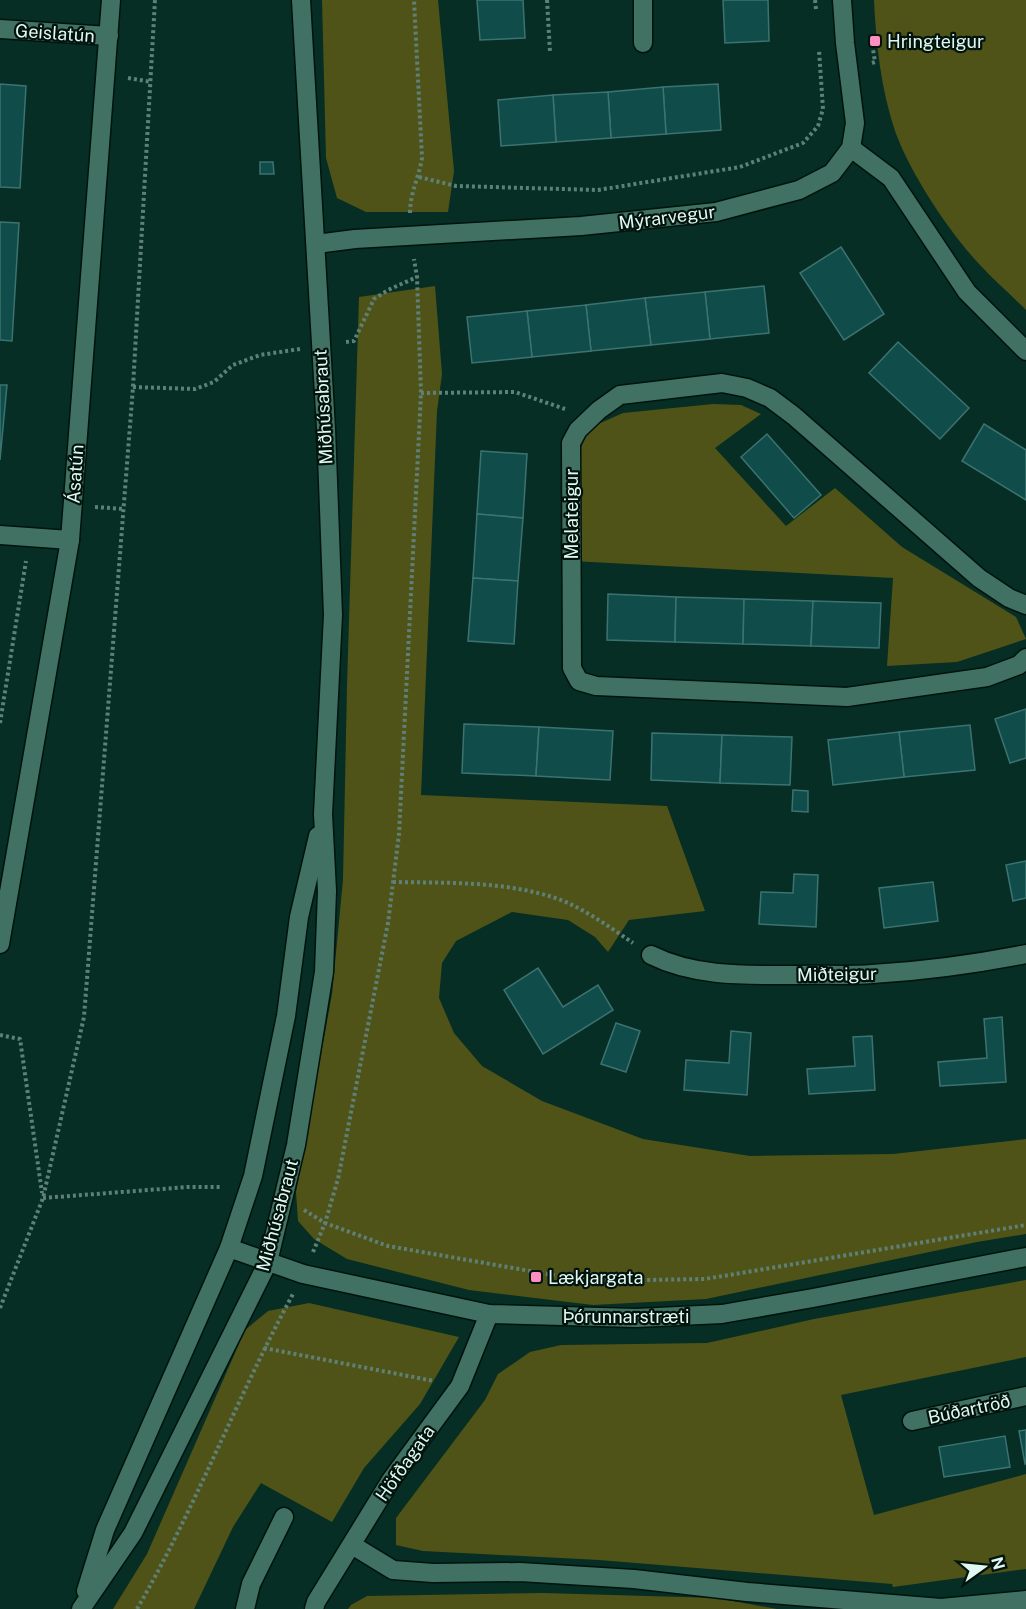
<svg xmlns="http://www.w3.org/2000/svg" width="1026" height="1609" font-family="'Public Sans',sans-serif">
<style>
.green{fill:#505317}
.building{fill:#104c4a;stroke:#3c7371;stroke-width:1.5}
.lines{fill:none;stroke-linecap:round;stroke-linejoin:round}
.minor-casing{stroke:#00140d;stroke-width:21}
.path{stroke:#5e8077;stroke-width:4;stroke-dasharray:3 3;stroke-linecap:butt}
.minor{stroke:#407162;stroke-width:18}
.poi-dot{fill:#fc8fc1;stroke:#02130e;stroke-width:2}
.labels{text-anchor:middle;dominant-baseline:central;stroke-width:4.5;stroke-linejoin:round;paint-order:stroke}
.street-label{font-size:18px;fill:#e0f9f0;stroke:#02130e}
.poi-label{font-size:18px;fill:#e0f9f0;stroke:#02130e;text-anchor:start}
</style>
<rect width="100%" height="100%" fill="#062e24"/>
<g class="green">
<path d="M322,0H438L454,171L448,212H366L337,198L326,158Z"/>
<path d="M874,0H1026V310C1011,295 995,281 980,265C949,232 910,173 895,131C881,89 876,44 874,0Z"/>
<path d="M435,286L442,374L437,411L421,795L667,806L705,911L629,920L608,952L595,937L568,920L512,912L456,941L442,963L439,998L454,1033L482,1066L542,1101L643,1139L750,1156L893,1154L1026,1139V1234L977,1242L706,1299L593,1305L469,1290L347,1259L314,1239L298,1221L296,1192L332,994L343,880L347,686L359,297Z"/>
<path d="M713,404L741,405L761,414L715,448L786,526L835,488L902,547L1016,617L1026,639L957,662L887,666L893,578L572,561L578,455L585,438L596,425L623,413Z"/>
<path d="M1026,1280V1357L841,1395L874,1515L1026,1474V1569L893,1587L892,1584L599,1560L423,1551L396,1545V1518L485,1400L498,1374L530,1352L561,1345L707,1343L814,1319Z"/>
<path d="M309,1303L459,1337L420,1404L364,1468L332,1522L261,1483L233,1527L194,1609H113L147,1554L245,1330L268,1311Z"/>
<path d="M544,1593L716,1598L777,1609H348L351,1605L367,1596Z"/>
</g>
<g class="building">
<path d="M477,0H523L525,38L480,40Z"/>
<path d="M723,0H768L769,41L725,43Z"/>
<path d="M0,84L26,86L20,188L0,187Z"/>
<path d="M718,84L721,130L666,134L663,87Z"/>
<path d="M663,87L666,134L611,138L608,92Z"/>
<path d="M608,92L611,138L556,142L553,95Z"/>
<path d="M553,95L556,142L501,146L498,100Z"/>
<path d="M260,162H273L274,174H260Z"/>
<path d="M0,222L19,223L12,341L0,340Z"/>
<path d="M841,247L884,314L844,340L800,273Z"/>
<path d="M764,286L769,333L710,339L705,292Z"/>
<path d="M705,292L710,339L651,345L645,298Z"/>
<path d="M645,298L651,345L591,351L586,305Z"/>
<path d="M586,305L591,351L532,357L527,311Z"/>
<path d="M527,311L532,357L472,363L467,317Z"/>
<path d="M898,342L969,408L940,439L869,373Z"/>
<path d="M0,385H7L0,460Z"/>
<path d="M984,424L1026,450V500L962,461Z"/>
<path d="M767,434L821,495L794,518L741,457Z"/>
<path d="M481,451L527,454L523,518L477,514Z"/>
<path d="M477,514L523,518L518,581L473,578Z"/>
<path d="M473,578L518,581L514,644L468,641Z"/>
<path d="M608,594L676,597L675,642L607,640Z"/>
<path d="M676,597L744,599L743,644L675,642Z"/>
<path d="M744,599L813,601L811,646L743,644Z"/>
<path d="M813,601L881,603L879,648L811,646Z"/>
<path d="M1026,709V758L1010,763L995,719Z"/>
<path d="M464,724L539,727L536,776L462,773Z"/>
<path d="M970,725L975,770L904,777L899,732Z"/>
<path d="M539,727L613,731L610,780L536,776Z"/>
<path d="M899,732L904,777L833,785L828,740Z"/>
<path d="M652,733L722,735L720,783L651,780Z"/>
<path d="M722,735L792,737L790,785L720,783Z"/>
<path d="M793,790L808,791V812L792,811Z"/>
<path d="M1026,861V898L1013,901L1006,865Z"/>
<path d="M794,874L818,875L816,927L759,924L761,892L793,893Z"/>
<path d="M933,882L938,921L884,928L879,888Z"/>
<path d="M538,968L563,1007L598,985L613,1010L543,1054L504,990Z"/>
<path d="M1002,1017L1006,1082L940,1086L938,1062L987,1058L984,1019Z"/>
<path d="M616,1023L640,1031L626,1072L601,1064Z"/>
<path d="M731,1031L751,1033L747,1095L684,1090L686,1060L729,1063Z"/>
<path d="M872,1036L875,1090L809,1094L807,1069L855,1066L853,1037Z"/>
<path d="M1026,1430V1463L1025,1464L1019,1431Z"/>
<path d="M1005,1436L1010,1467L944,1477L939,1447Z"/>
</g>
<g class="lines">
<defs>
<g id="minor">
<path d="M643,0V43"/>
<path d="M0,29L109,36"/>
<path d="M851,148L891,178L967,292L1026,351"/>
<path d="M316,244L355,239L581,226L716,212L799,190L832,173L851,148L855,123L845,43L842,0"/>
<path d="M0,535L70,540"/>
<path d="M1026,605L1009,598L979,578L794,416L770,398L747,388L722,383L620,395L599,410L578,430L571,443L572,668L579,681L596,686L847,697L987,677L1019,665L1026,658"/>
<path d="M0,944L70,540L111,0"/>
<path d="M651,955C695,977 746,975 794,975C820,974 846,976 872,974C924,971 975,964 1026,954"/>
<path d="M229,1248L303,1274L489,1314L636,1318L722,1314L813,1298L1026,1257"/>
<path d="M912,1421L1026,1396"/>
<path d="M352,1545L393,1570L433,1573L520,1572L634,1579L747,1592L941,1608L1026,1600"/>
<path d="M86,1591L105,1530L229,1248L253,1176L286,1016L299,917L318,836"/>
<path d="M81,1609L133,1533L268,1262L296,1145L324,972L327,891L323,814L333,615L326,429L301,0"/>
<path d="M245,1609L251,1584L284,1517"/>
<path d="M314,1609L316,1602L391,1480L460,1386L489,1314"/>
</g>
</defs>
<use href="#minor" class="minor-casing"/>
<g class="path">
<path d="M547,0L550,52"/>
<path d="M815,0L816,9"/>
<path d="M872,63L875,62L873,49"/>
<path d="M128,78L151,82"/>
<path d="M419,177L456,186L598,190L740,167L803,143L818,126L823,109L819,50"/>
<path d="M410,213C410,193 419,177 422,158L414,0"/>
<path d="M346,342L354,341L374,299L388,290L417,277"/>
<path d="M133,387L195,389L214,382L233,365L260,355L300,349"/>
<path d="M421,393L515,392L565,409"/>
<path d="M95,507L124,509"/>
<path d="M0,723L26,561"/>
<path d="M393,882C445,883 498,881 549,896C578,904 608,926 633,943"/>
<path d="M0,1035L20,1039L42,1193"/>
<path d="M43,1198L188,1187H222"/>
<path d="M304,1210L325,1223L388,1246L587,1281L705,1279L1026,1225"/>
<path d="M313,1252L325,1223L338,1179L388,923L399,834L421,393L417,277L414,259"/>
<path d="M0,1308L43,1198L84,1017L133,387L155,0"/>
<path d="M264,1348L434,1381"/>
<path d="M137,1609C196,1507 237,1397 293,1294"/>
</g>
<use href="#minor" class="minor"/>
</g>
<g class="poi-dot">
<rect x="869" y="35" width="12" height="12" rx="3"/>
<rect x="530" y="1271" width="12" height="12" rx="3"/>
</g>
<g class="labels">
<g class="street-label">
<text transform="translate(55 33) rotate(4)">Geislatún</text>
<text transform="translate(667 217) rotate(-7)">Mýrarvegur</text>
<text transform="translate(323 407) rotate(-93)">Miðhúsabraut</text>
<text transform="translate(75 474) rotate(-86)">Ásatún</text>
<text transform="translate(571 514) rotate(-90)">Melateigur</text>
<text transform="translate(837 974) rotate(-1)">Miðteigur</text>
<text transform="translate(277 1215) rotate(-75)">Miðhúsabraut</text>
<text x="626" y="1316">Þórunnarstræti</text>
<text transform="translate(969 1409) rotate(-12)">Búðartröð</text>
<text transform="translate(405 1463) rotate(-55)">Höfðagata</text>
</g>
<g class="poi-label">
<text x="887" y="41">Hringteigur</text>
<text x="548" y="1277">Lækjargata</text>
</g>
</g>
<g transform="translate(984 1567) rotate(75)" stroke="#02130e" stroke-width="4.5" paint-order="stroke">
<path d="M0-4.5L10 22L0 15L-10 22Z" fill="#e0f9f0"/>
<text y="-9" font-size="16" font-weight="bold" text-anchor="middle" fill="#e0f9f0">N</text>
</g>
</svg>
